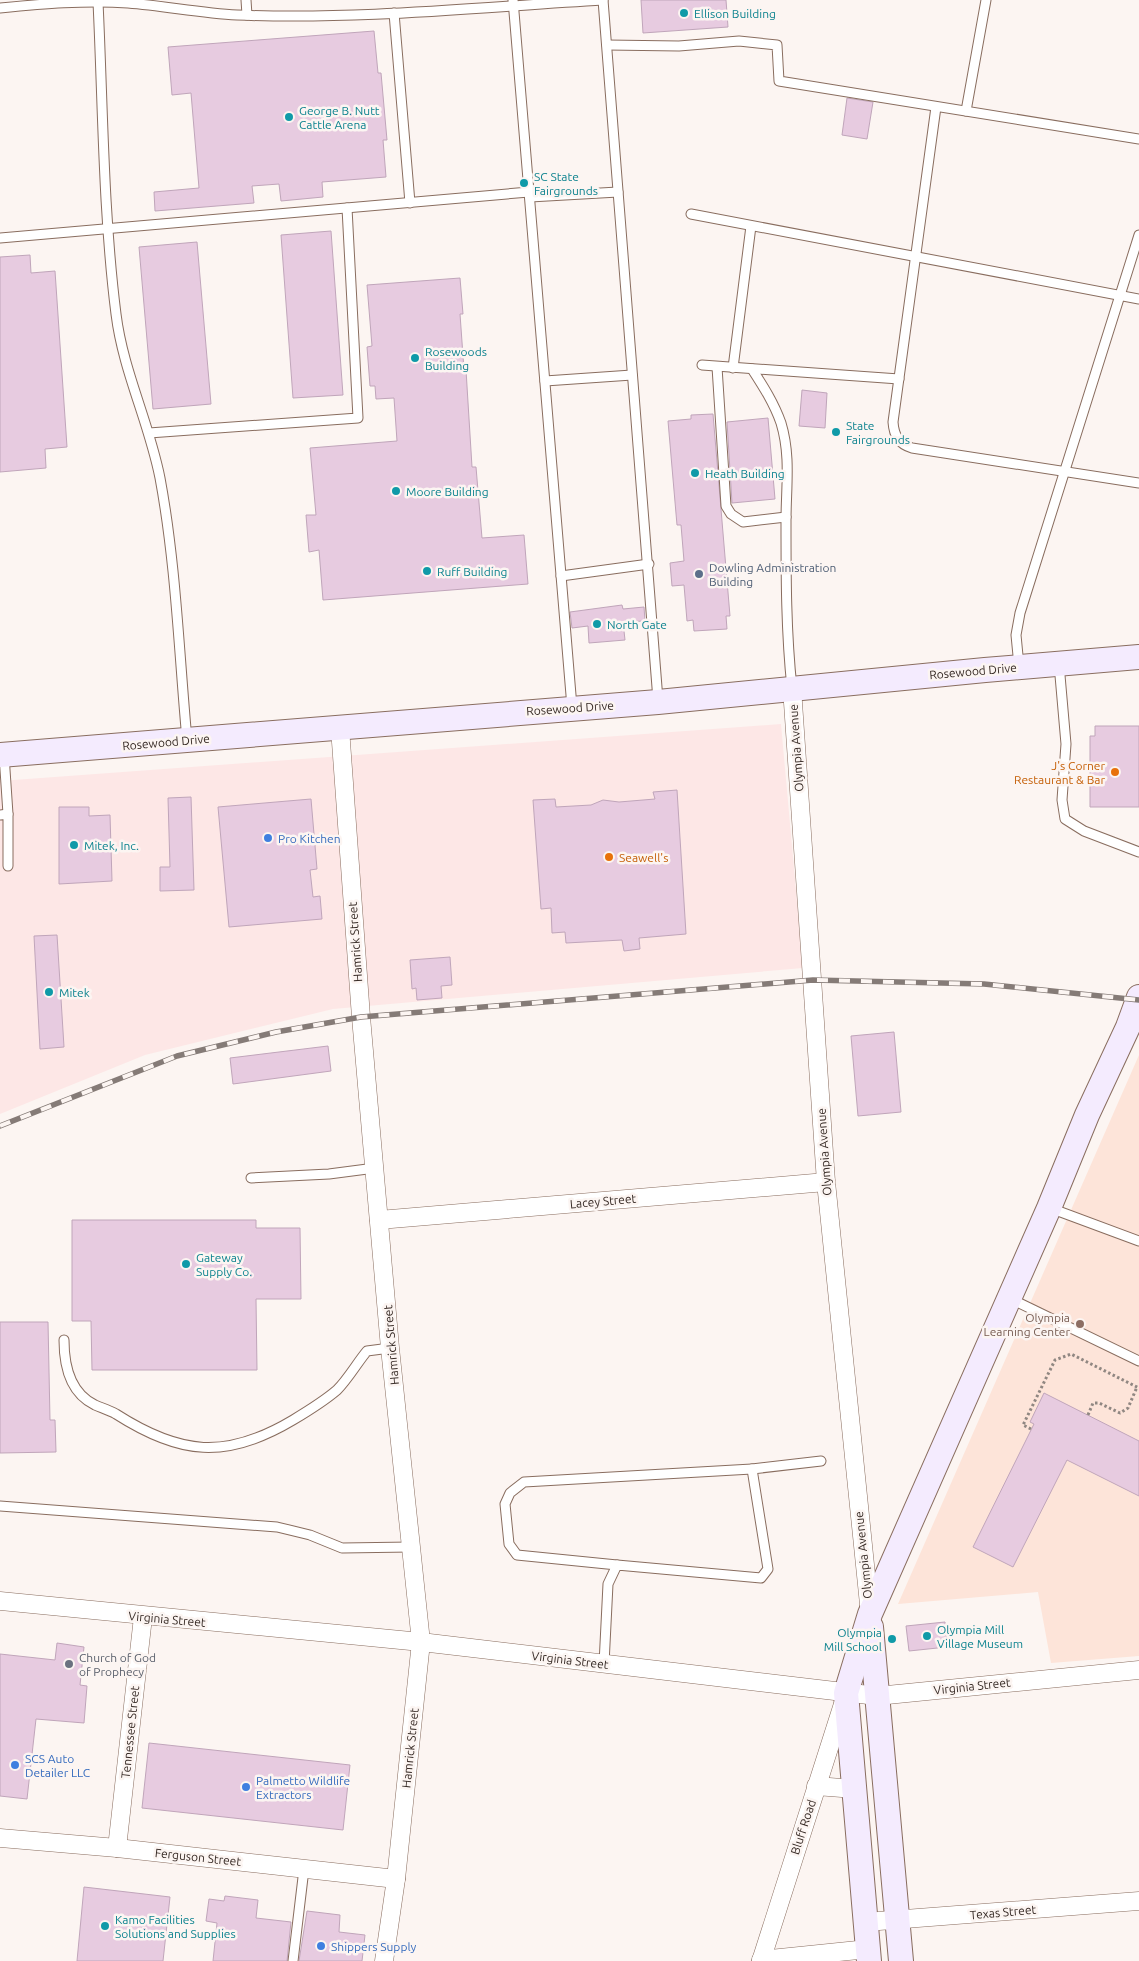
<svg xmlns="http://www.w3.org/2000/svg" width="1139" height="1961" font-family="Ubuntu,sans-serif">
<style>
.commercial{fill:#fde7e6}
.built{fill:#fde4d9}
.building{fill:#e7cbe0;stroke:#c0a5ba}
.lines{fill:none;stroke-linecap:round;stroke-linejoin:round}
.lane-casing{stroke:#896d5f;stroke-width:11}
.street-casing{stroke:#896d5f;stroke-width:19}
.secondary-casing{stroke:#896d5f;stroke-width:26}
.path{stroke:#908782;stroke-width:3;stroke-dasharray:2.5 2.5;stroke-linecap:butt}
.lane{stroke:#fff;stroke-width:9}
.street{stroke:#fff;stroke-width:18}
.secondary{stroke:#f4ebfe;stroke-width:24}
.rail-casing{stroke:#857b77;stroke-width:5.5}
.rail{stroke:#fcf5f2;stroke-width:4;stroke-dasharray:11;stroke-linecap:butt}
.culture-dot{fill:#0f9aa8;stroke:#fcf5f2;stroke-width:2}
.service-dot{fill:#5c6f8a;stroke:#fcf5f2;stroke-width:2}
.food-dot{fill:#e8710a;stroke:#fcf5f2;stroke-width:2}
.shop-dot{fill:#3f7fe0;stroke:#fcf5f2;stroke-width:2}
.education-dot{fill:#8d6e63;stroke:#fcf5f2;stroke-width:2}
.worship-dot{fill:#6b7280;stroke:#fcf5f2;stroke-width:2}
.labels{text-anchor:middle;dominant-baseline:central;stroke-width:5;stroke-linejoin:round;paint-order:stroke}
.culture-label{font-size:12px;fill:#0d838f;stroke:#fcf5f2;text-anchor:start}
.service-label{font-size:12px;fill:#4e5e75;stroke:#fcf5f2;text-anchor:start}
.street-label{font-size:12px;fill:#362a25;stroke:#fcf5f2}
.food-label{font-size:12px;fill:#c56008;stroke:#fcf5f2;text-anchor:end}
.shop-label{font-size:12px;fill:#366cbe;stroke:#fcf5f2;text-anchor:start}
.education-label{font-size:12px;fill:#785e54;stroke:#fcf5f2;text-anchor:end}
.worship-label{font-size:12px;fill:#5b616d;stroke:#fcf5f2;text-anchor:start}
</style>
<rect width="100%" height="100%" fill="#fcf5f2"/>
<path class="commercial" d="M781,724L803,968L333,1009L145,1055L0,1114V781Z"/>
<path class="built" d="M1139,1055V1656L1051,1663L1038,1592L898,1604Z"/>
<g class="building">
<path d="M641,0H726L728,27L643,33Z"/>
<path d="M374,31L378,73H381L387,140H383L386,177L322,182L323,197L281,201L279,184L252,186L254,203L155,211L154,192L199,188L191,93L172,95L168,47Z"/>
<path d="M847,98L873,102L867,139L842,135Z"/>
<path d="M331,231L343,395L293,398L281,235Z"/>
<path d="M197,242L211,404L153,409L139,247Z"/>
<path d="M30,255L31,273L55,271L67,447L45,449L46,468L0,472V257Z"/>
<path d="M460,278L463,314H460L464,370H466L472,467H476L482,538L524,535L528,584L323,600L319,550L309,552L306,515H316L310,448L397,441L394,398L376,399L375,386H370L367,347L372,346L367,285Z"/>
<path d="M802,390L827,393L825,428L799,426Z"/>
<path d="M713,414L730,616H726L727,629L694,631L693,620L687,621L684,585L672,586L670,563L684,561L681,525H677L668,421L691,419V415Z"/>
<path d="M768,418L775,499L732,503L727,422Z"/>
<path d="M622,605L623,609L644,607L645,621L623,622L625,640L589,643L588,626L572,628L570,612Z"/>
<path d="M1095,726H1139V807H1090V736H1095Z"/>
<path d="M677,790L686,934L639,938L640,949L624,951L622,940L566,943L565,932L552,933L551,908L541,909L533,800L555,799L556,807L591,805L603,800L619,802L655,799L653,792Z"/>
<path d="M191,797L194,890L160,891V867H170L168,798Z"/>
<path d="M311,799L317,869L310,870L313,897L320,896L322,919L229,927L218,807Z"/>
<path d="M59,807H89V816L110,815L112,881L59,884Z"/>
<path d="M57,935L64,1047L40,1049L34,936Z"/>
<path d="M450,957L452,985L441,986L442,998L417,1000L416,988L412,989L410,960Z"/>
<path d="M894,1032L901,1112L858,1116L851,1036Z"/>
<path d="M328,1046L331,1071L233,1084L230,1058Z"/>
<path d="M72,1220H256V1228H300L301,1299H256L257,1370H92L91,1321H72Z"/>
<path d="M0,1322H48L50,1420H55L56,1452L0,1453Z"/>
<path d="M1044,1393L1139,1441V1496L1067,1460L1013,1567L973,1547L1034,1424L1030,1422Z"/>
<path d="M945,1622L947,1647L909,1651L906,1626Z"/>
<path d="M57,1643L84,1647L80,1685L87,1686L84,1723L36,1719L27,1799L0,1796V1654L55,1660Z"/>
<path d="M149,1743L350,1765L343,1830L142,1808Z"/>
<path d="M84,1887L170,1897L163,1961H77Z"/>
<path d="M225,1896L258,1900L256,1918L291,1922L287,1961H213L217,1923L206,1921L209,1899L224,1901Z"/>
<path d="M307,1911L340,1915L339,1932L365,1935L362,1961H299Z"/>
</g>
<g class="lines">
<defs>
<g id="lane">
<path d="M246,0L247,15"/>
<path d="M513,0L572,707"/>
<path d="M603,0L658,700"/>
<path d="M98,2C103,106 103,211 116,314C123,371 149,422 160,478C176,564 179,653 187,740"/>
<path d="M0,8C42,4 85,0 128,3C165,6 201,13 237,15C359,20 482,7 603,0"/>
<path d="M394,13L410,203"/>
<path d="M607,45L679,46L739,41L777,45L779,81L1139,139"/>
<path d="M936,107L893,422C894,436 899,444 912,448L1139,483"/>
<path d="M966,111L986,0"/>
<path d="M530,197L618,192"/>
<path d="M691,214L1139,299"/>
<path d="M0,238L529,192"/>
<path d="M702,365L899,379"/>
<path d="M717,367L726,506L731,514L743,522L786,517"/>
<path d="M733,368L751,226"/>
<path d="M752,369C763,386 774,403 781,423C791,456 786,487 786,521C786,577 786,632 792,688"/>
<path d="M545,381L632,375"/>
<path d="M149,433L358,418L347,208"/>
<path d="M561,576L649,564"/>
<path d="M1059,664L1066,744L1062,800L1065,819L1084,831L1139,852"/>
<path d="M1019,666L1016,635L1020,613L1139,235"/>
<path d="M4,755L8,814"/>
<path d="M0,815L8,814V866"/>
<path d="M251,1178L329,1174L375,1168"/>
<path d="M1050,1208L1139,1241"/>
<path d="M1009,1298L1139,1361"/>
<path d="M64,1340C64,1365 70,1393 95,1405C102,1408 109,1410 116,1414C180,1455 226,1460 293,1420C308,1411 323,1402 337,1390C348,1379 357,1363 367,1351L390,1348"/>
<path d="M0,1506L277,1527L310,1535L342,1548L411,1547"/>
<path d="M617,1565L517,1555L509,1544L505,1504L510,1493L524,1482L752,1469"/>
<path d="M604,1664L608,1584L617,1565L761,1578L768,1569L752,1469L821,1461"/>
<path d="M293,1961L304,1869"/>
</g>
<g id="street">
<path d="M792,688L826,1182L870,1614"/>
<path d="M340,728L361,1017L390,1348L421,1642L396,1879L384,1961"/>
<path d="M379,1220L826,1182"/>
<path d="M0,1601L421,1642L877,1696L1139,1670"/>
<path d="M816,1786L855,1789"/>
<path d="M0,1838L117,1848L396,1879"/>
<path d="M117,1848L143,1617"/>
<path d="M866,1922L1139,1901"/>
<path d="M761,1960L868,1949"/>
<path d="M761,1961L844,1701"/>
</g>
<g id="secondary">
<path d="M0,755L658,702L985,670L1139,657"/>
<path d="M871,1627L901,1961"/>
<path d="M869,1961L846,1693L870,1614L1049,1208L1087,1115L1128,1027L1139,997"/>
</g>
</defs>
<use href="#lane" class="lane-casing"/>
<use href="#street" class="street-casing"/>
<use href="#secondary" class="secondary-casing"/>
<g class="path">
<path d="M1088,1415L1093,1403H1099L1120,1413L1128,1408L1137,1387"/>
<path d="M1031,1429L1023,1425L1055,1360L1071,1354L1139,1388"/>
</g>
<use href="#lane" class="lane"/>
<use href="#street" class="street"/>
<use href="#secondary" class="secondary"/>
<defs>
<path id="rail" d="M0,1126L177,1056L276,1032L361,1017L813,980L984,984L1139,1000"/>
</defs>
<use href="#rail" class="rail-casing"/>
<use href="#rail" class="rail"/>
</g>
<g class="culture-dot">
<circle cx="684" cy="13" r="5"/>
<circle cx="289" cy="117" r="5"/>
<circle cx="524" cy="183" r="5"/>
<circle cx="415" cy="358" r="5"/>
<circle cx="836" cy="432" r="5"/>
<circle cx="695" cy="473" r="5"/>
<circle cx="396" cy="491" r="5"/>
<circle cx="427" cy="571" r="5"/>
<circle cx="597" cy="624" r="5"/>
<circle cx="74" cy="845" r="5"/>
<circle cx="49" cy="992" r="5"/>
<circle cx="186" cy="1264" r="5"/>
<circle cx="927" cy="1636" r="5"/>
<circle cx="892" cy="1639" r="5"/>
<circle cx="105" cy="1926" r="5"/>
</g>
<circle class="service-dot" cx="699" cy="574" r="5"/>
<g class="food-dot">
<circle cx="1115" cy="772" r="5"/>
<circle cx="609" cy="857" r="5"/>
</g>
<g class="shop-dot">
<circle cx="268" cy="838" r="5"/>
<circle cx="15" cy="1765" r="5"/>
<circle cx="246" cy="1787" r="5"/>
<circle cx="321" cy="1946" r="5"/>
</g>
<circle class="education-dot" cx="1080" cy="1324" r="5"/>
<circle class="worship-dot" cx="69" cy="1664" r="5"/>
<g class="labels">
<g class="culture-label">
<text x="694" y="13">Ellison Building</text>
<text x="299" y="110">George B. Nutt<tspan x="299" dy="14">Cattle Arena</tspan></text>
<text x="534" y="176">SC State<tspan x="534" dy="14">Fairgrounds</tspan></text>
<text x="425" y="351">Rosewoods<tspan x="425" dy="14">Building</tspan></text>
<text x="846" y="425">State<tspan x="846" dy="14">Fairgrounds</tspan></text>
<text x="705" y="473">Heath Building</text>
<text x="406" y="491">Moore Building</text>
<text x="437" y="571">Ruff Building</text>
<text x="607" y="624">North Gate</text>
<text x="84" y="845">Mitek, Inc.</text>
<text x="59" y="992">Mitek</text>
<text x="196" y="1257">Gateway<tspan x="196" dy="14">Supply Co.</tspan></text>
<text x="937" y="1629">Olympia Mill<tspan x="937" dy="14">Village Museum</tspan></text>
<text x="882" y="1632" text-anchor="end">Olympia<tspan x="882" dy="14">Mill School</tspan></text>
<text x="115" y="1919">Kamo Facilities<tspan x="115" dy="14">Solutions and Supplies</tspan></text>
</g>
<g class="service-label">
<text x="709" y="567">Dowling Administration<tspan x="709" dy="14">Building</tspan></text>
</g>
<g class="street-label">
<text transform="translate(973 671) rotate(-5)">Rosewood Drive</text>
<text transform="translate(570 708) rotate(-4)">Rosewood Drive</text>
<text transform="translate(166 742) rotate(-5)">Rosewood Drive</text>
<text transform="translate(796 748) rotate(-94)">Olympia Avenue</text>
<text transform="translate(355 942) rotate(-94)">Hamrick Street</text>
<text transform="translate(824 1152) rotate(-94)">Olympia Avenue</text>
<text transform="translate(603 1201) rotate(-5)">Lacey Street</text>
<text transform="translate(391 1345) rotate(-95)">Hamrick Street</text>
<text transform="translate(863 1555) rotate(-96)">Olympia Avenue</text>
<text transform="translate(167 1619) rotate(5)">Virginia Street</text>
<text transform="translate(570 1660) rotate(7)">Virginia Street</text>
<text transform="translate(972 1686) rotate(-6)">Virginia Street</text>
<text transform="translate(130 1732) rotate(-84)">Tennessee Street</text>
<text transform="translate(410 1748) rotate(-84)">Hamrick Street</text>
<text transform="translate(803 1827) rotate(-72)">Bluff Road</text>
<text transform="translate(198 1857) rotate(6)">Ferguson Street</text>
<text transform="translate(1003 1912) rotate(-5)">Texas Street</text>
</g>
<g class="food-label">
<text x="1105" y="765">J's Corner<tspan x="1105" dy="14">Restaurant &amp; Bar</tspan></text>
<text x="619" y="857" text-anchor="start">Seawell's</text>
</g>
<g class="shop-label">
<text x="278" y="838">Pro Kitchen</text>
<text x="25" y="1758">SCS Auto<tspan x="25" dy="14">Detailer LLC</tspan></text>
<text x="256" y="1780">Palmetto Wildlife<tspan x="256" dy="14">Extractors</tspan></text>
<text x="331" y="1946">Shippers Supply</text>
</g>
<g class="education-label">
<text x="1070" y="1317">Olympia<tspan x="1070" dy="14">Learning Center</tspan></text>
</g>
<g class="worship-label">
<text x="79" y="1657">Church of God<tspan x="79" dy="14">of Prophecy</tspan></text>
</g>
</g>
</svg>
